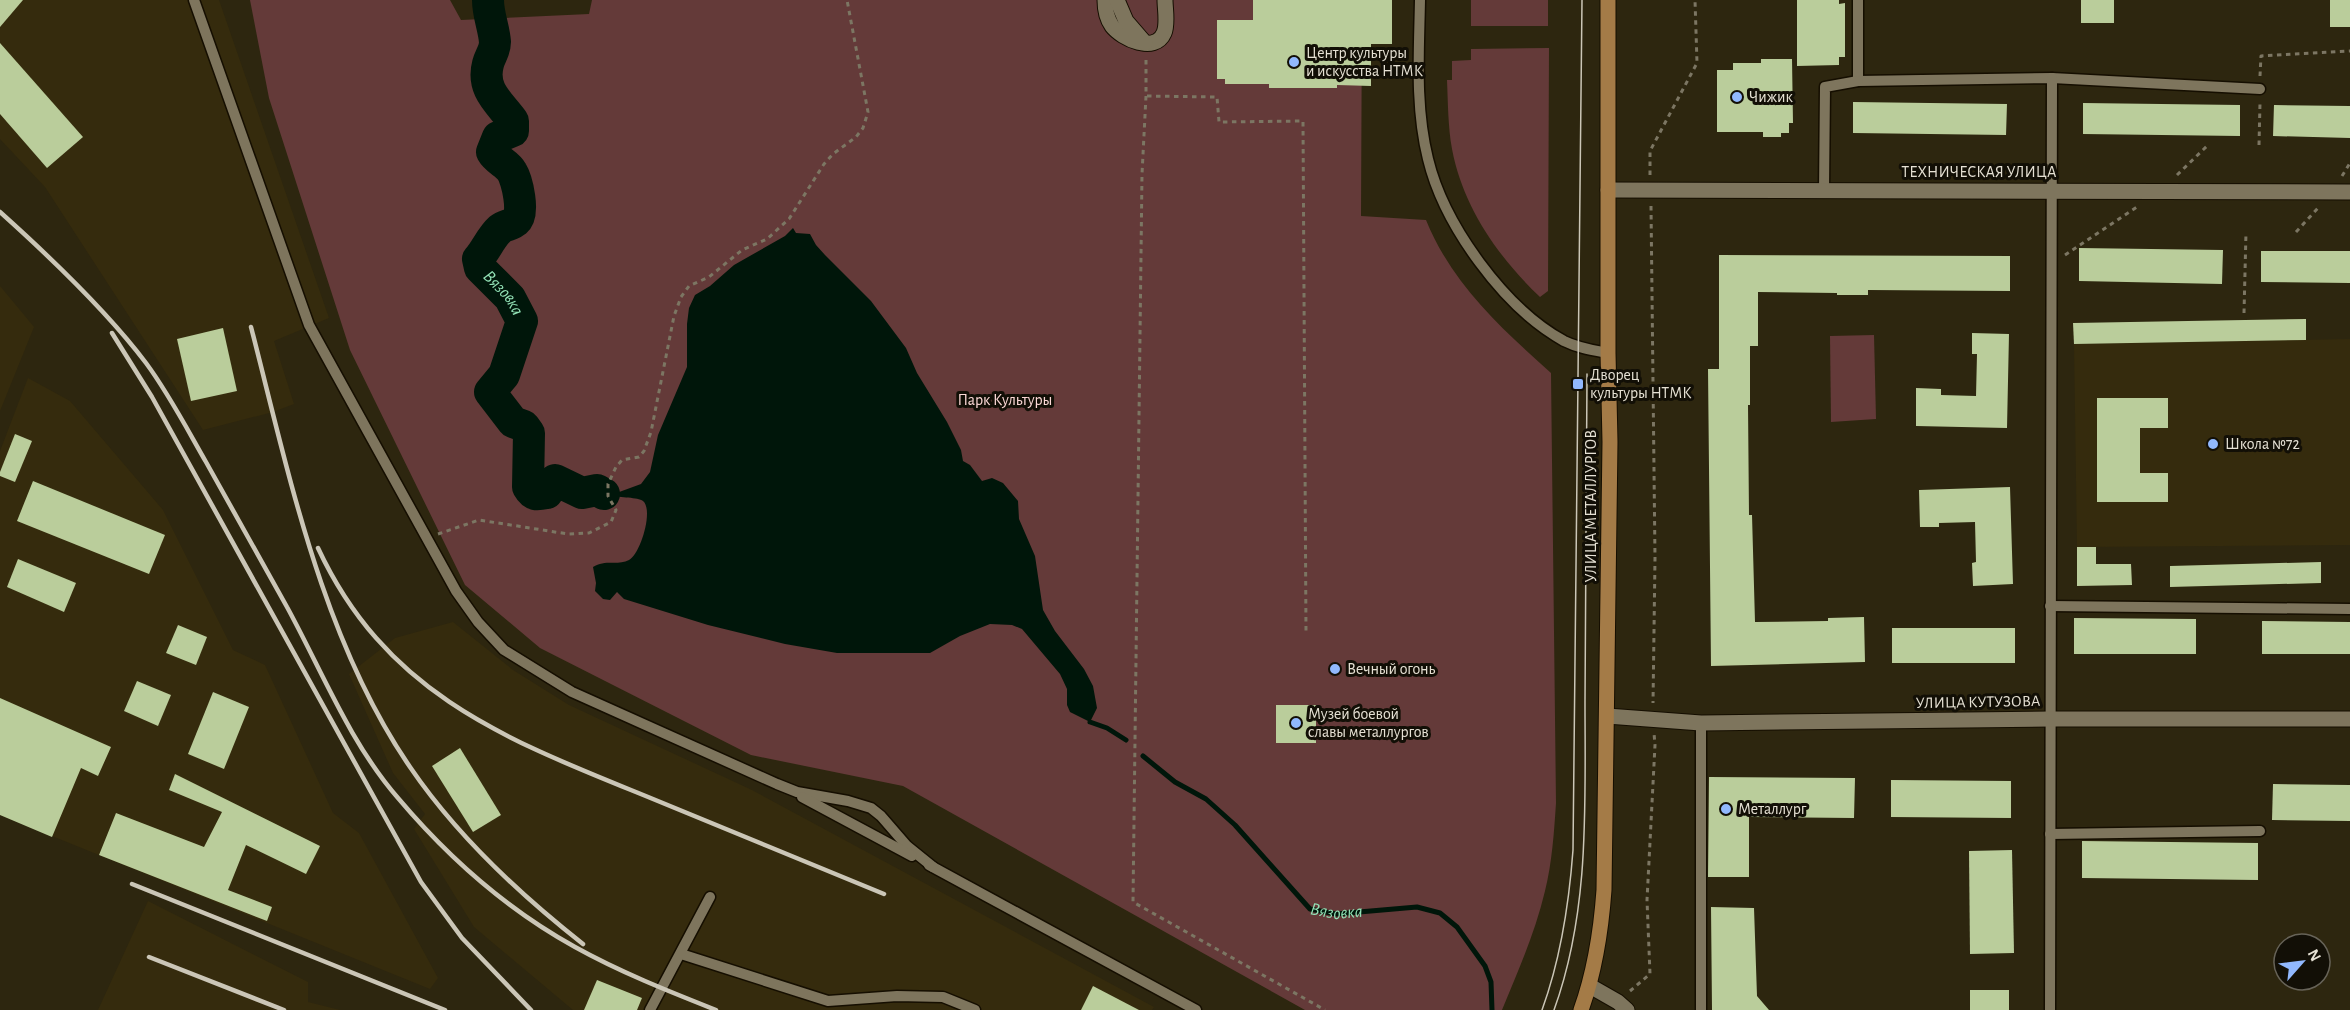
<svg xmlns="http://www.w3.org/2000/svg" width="2350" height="1010" font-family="'Alegreya Sans',sans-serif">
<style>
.built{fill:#352b0d}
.green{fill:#643a39}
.water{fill:#00160a}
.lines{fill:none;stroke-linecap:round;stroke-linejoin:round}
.stream{stroke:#00160a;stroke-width:5}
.river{stroke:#00160a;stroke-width:32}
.building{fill:#bacd9b}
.service-casing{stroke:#150e00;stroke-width:13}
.pedestrian-casing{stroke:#150e00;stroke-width:17}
.minor-casing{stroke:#150e00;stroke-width:17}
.secondary-casing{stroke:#150e00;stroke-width:17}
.path{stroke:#7c7663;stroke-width:3;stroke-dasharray:4.5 4.5;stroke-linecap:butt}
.service{stroke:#7e755d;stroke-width:10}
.pedestrian{stroke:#7e755d;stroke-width:15}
.minor{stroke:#7e755d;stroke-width:15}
.secondary{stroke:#a47b47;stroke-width:15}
.tram{stroke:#cbc6b7;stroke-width:1.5}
.rail{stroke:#cbc6b7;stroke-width:4.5}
.poi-dot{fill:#91b8fd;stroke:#120f06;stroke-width:2}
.labels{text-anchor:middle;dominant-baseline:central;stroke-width:6;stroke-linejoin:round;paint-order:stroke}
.poi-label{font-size:16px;fill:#e6e1d4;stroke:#120f06;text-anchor:start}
.street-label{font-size:16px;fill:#e6e1d4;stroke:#120f06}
.park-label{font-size:16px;fill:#fdd9d7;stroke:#120f06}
.water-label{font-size:18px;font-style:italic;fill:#93e3b7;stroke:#120f06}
</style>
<rect width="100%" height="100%" fill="#2d260f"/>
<g class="built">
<path d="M0,0H219L329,318L274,341L294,404L273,412L203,430L45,187L0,139Z"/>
<path d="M0,286L34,327L0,411Z"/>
<path d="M2350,339V545L2077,547L2074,344Z"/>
<path d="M28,378L70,401L163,510L233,650L265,665L333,813L359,833L438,978L430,989L0,815V451Z"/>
<path d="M453,622L513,670L569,705L752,790L1154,1007L1152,1010H573L474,927L414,829L425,814L393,773L349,674L395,638Z"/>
<path d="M148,901L308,982V1002L340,1010H98Z"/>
</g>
<g class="green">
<path d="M250,0H450L461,20L589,14L592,0H1362L1361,216L1426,220C1452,284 1501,328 1551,373L1556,803C1554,833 1552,863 1545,891C1535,933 1518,971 1502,1010H1305L903,786L751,755L540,648L465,585L350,350L269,98Z"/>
<rect x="1471" y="0" width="77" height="26"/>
<path d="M1549,48L1548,291L1540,297C1498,257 1463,207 1452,149C1448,127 1448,103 1447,80H1452V61L1471,60V49Z"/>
<path d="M1874,335L1876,419L1831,422L1830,336Z"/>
</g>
<path class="water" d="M793,228L796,233L810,234L816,245L825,255L871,301L906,348L917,373L947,422L961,450L963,461L970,465L982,481L992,478L1003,483L1018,501L1019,519L1035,556L1043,610L1055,631L1084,669L1093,686L1097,708L1090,722L1070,712L1067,705V689L1060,674L1022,629L1012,625L990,624L960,636L930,653H837L785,644L708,625L624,599L617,592L610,600L603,599L595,591L596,583L593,567C605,559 618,566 629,560C640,555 654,510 643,501C638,497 620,498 611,495L641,484L650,472L658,435L687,367V324L689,308L695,295L710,286L734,265L785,236Z"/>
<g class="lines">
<g class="stream">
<path d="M1090,722L1107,728L1126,740"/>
<path id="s1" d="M1143,756L1175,782L1206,799L1235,825L1310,909L1336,914L1417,907L1440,913L1457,927L1485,966L1491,982L1492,1010"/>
</g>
<path class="river" id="s2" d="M488,0C488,15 494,28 495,42C495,51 490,56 488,64C481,90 500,103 513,121V131L498,137L492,152C497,161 507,163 512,172C517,180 525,214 516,221C512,225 505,225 500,229C491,237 486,250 478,259L480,268L510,298L522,321L504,375L490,392L513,422L524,426L529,433L528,487C533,496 537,495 547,493L555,480L582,493L597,490L604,494"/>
</g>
<g class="building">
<path d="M0,0H23L0,27Z"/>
<path d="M1253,0H1392V44H1371V86L1337,85V88H1269V84H1225V79H1217V20H1253Z"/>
<path d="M1797,0H1839V4L1845,3V57H1839V65L1797,66Z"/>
<rect x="2081" y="0" width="33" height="23"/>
<rect x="2330" y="0" width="20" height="27"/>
<path d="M0,43L83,137L47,168L0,114Z"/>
<path d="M1761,59H1792L1793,123H1789V133H1781V137H1763V132H1717V70H1733V63H1761Z"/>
<path d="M1853,102L2007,104L2006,135L1853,133Z"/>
<path d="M2083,103L2240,105V136L2083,134Z"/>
<path d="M2274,105L2350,106V138L2273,136Z"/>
<path d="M2079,248L2223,250L2222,284L2079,281Z"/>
<path d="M2261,251H2350V283L2261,282Z"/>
<path d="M1719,255L2010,256V291L1868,290V295H1837V293L1758,292V346H1750V405H1748L1749,515H1752L1755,622L1828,621V618L1864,617L1865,662L1711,666L1708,369H1719Z"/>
<path d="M2306,319V340L2074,344L2073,323Z"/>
<path d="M223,328L237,391L191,401L177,339Z"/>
<path d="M1972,333L2009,334L2007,428L1916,426V388L1941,389V395L1976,396L1977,354H1972Z"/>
<path d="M2097,398H2168V428H2140V473H2168V502H2097Z"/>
<path d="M15,434L32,441L15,482L0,476V472Z"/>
<path d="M33,481L165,535L149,574L17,521Z"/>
<path d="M2010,487L2013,584L1973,586L1972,563L1976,562L1975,522L1939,523V527H1920L1919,490Z"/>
<path d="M2077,547H2096V564H2131L2132,585L2077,586Z"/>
<path d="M18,559L76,583L64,612L7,587Z"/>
<path d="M2321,562V583L2170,587V566Z"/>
<path d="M2074,618L2196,619V654H2074Z"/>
<path d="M2262,621L2350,622V654H2262Z"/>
<path d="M178,625L207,637L196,665L166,653Z"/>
<rect x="1892" y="628" width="123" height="35"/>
<path d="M137,681L171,695L158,726L124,711Z"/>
<path d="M213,692L249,707L224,769L188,754Z"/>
<path d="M0,698L111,747L98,776L81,768L52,837L0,815Z"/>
<rect x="1276" y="705" width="40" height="38"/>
<path d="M460,748L501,815L473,832L432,766Z"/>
<path d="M175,774L320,846L306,874L246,845L228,890L272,907L267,921L99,855L116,813L204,847L222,812L169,790Z"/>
<path d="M1709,777L1855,778L1854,818L1749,817V877H1708Z"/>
<path d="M1891,780L2011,781V818L1891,817Z"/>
<path d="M2273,784L2350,785V821L2272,820Z"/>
<path d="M2082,841L2258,843V880L2082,878Z"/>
<path d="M2012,850L2014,953L1970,954L1969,851Z"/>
<path d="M1711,907L1754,908L1757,996L1769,1010H1712Z"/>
<path d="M597,980L642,998L637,1010H584Z"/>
<path d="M1093,986L1139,1010H1081Z"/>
<rect x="1970" y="990" width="39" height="20"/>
</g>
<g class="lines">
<defs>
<g id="service">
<path d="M194,0L309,325L456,591L478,622L504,650L572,692L777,784L797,792L848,801L871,808L881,816L907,846L933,867"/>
<path d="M1420,0C1419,53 1415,107 1428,159C1444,225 1504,308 1564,341C1578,348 1592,350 1608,353"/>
<path d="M1858,0V81L2052,78L2260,89"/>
<path d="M1824,190L1825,87L1858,81"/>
<path d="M2050,606L2350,609"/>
<path d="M802,797L912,856"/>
<path d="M2050,834L2260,831"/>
<path d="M929,865L1196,1010"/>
<path d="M681,954L828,1001L897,996L943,997L975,1010"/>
<path d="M650,1010L710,897"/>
<path d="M1701,1010V723"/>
<path d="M2050,1010L2052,78"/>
</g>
<g id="pedestrian">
<path d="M1105,0C1105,9 1107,19 1112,26C1122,39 1155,54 1164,33C1168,24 1165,9 1165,0"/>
<path d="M1117,0L1126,21L1145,43"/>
</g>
<g id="minor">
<path d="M1608,190L2350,192"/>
<path d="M1607,716L1701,723L2050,719H2350"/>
<path d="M1590,986L1618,1002L1627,1010"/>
</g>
<path id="secondary" d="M1581,1010C1595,971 1601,932 1604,890L1610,442L1608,353V0"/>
</defs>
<use href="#service" class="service-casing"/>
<use href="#pedestrian" class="pedestrian-casing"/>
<use href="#minor" class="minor-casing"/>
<use href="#secondary" class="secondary-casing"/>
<g class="path">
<path d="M1146,60V96L1142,174L1133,902L1325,1010"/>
<path d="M2260,76L2261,56L2350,51"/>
<path d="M1147,96L1217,97L1219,122L1303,121L1306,633"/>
<path d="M2259,145L2260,103"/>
<path d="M1650,175V151L1697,63L1695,0"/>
<path d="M2177,175L2208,145"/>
<path d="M2342,176L2350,163"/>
<path d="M1651,206L1655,558L1653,703"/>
<path d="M2296,232L2318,208"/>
<path d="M2065,255L2137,207"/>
<path d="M2244,313L2246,232"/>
<path d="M438,534L479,520L568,534L589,533L611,522L616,510L608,496V484L616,467L622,460L639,457L644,451L651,432L674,316L681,297L689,286L709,277L742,250L767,239L789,219L824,164L833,154L856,137L863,128L868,112L847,0"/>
<path d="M1630,991L1650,974L1647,900L1655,745L1654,733"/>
</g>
<use href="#service" class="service"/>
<use href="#pedestrian" class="pedestrian"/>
<use href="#minor" class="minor"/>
<use href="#secondary" class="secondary"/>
<g class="tram">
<path d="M1542,1010C1561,958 1569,904 1573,850L1582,0"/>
<path d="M1554,1010C1590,911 1585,805 1585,701C1586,592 1586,483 1587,374"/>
</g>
<g class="rail">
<path d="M0,212C49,256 106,310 146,363C169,394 187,429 206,462C233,511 260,559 287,607C322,671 350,743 398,798C447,856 508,910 575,947C620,972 668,991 716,1010"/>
<path d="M251,327C289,474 322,639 410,767C457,836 518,893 583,944"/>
<path d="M112,333L152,397L421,882L462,938L531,1010"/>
<path d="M318,548C388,698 511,741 653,799C730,831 807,862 884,894"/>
<path d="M132,884L445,1010"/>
<path d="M149,957L284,1010"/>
</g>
</g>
<g class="poi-dot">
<circle cx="1294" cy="62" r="6"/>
<circle cx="1737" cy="97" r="6"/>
<rect x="1572" y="378" width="12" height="12" rx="3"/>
<circle cx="2213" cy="444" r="6"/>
<circle cx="1335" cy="669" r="6"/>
<circle cx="1296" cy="723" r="6"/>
<circle cx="1726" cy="809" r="6"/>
</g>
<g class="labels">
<g class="poi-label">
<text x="1306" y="53">Центр культуры<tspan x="1306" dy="18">и искусства НТМК</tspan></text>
<text x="1749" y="97">Чижик</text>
<text x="1590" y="375">Дворец<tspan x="1590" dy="18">культуры НТМК</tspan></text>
<text x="2225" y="444">Школа №72</text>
<text x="1347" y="669">Вечный огонь</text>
<text x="1308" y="714">Музей боевой<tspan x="1308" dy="18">славы металлургов</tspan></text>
<text x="1738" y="809">Металлург</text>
</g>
<g class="street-label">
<text x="1979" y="172">ТЕХНИЧЕСКАЯ УЛИЦА</text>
<text transform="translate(1591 506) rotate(-90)">УЛИЦА МЕТАЛЛУРГОВ</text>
<text transform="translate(1978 702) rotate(-1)">УЛИЦА КУТУЗОВА</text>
</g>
<g class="park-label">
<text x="1005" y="400">Парк Культуры</text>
</g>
<g class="water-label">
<text stroke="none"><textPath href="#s2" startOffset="352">Вязовка</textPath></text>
<text stroke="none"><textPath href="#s1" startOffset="255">Вязовка</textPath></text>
</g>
</g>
<g transform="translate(2302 962) rotate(62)"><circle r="28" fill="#120f06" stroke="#676358" stroke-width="1.5"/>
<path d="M0-4.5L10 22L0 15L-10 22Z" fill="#91b8fd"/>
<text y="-9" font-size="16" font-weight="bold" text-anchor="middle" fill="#e6e1d4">N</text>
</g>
</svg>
